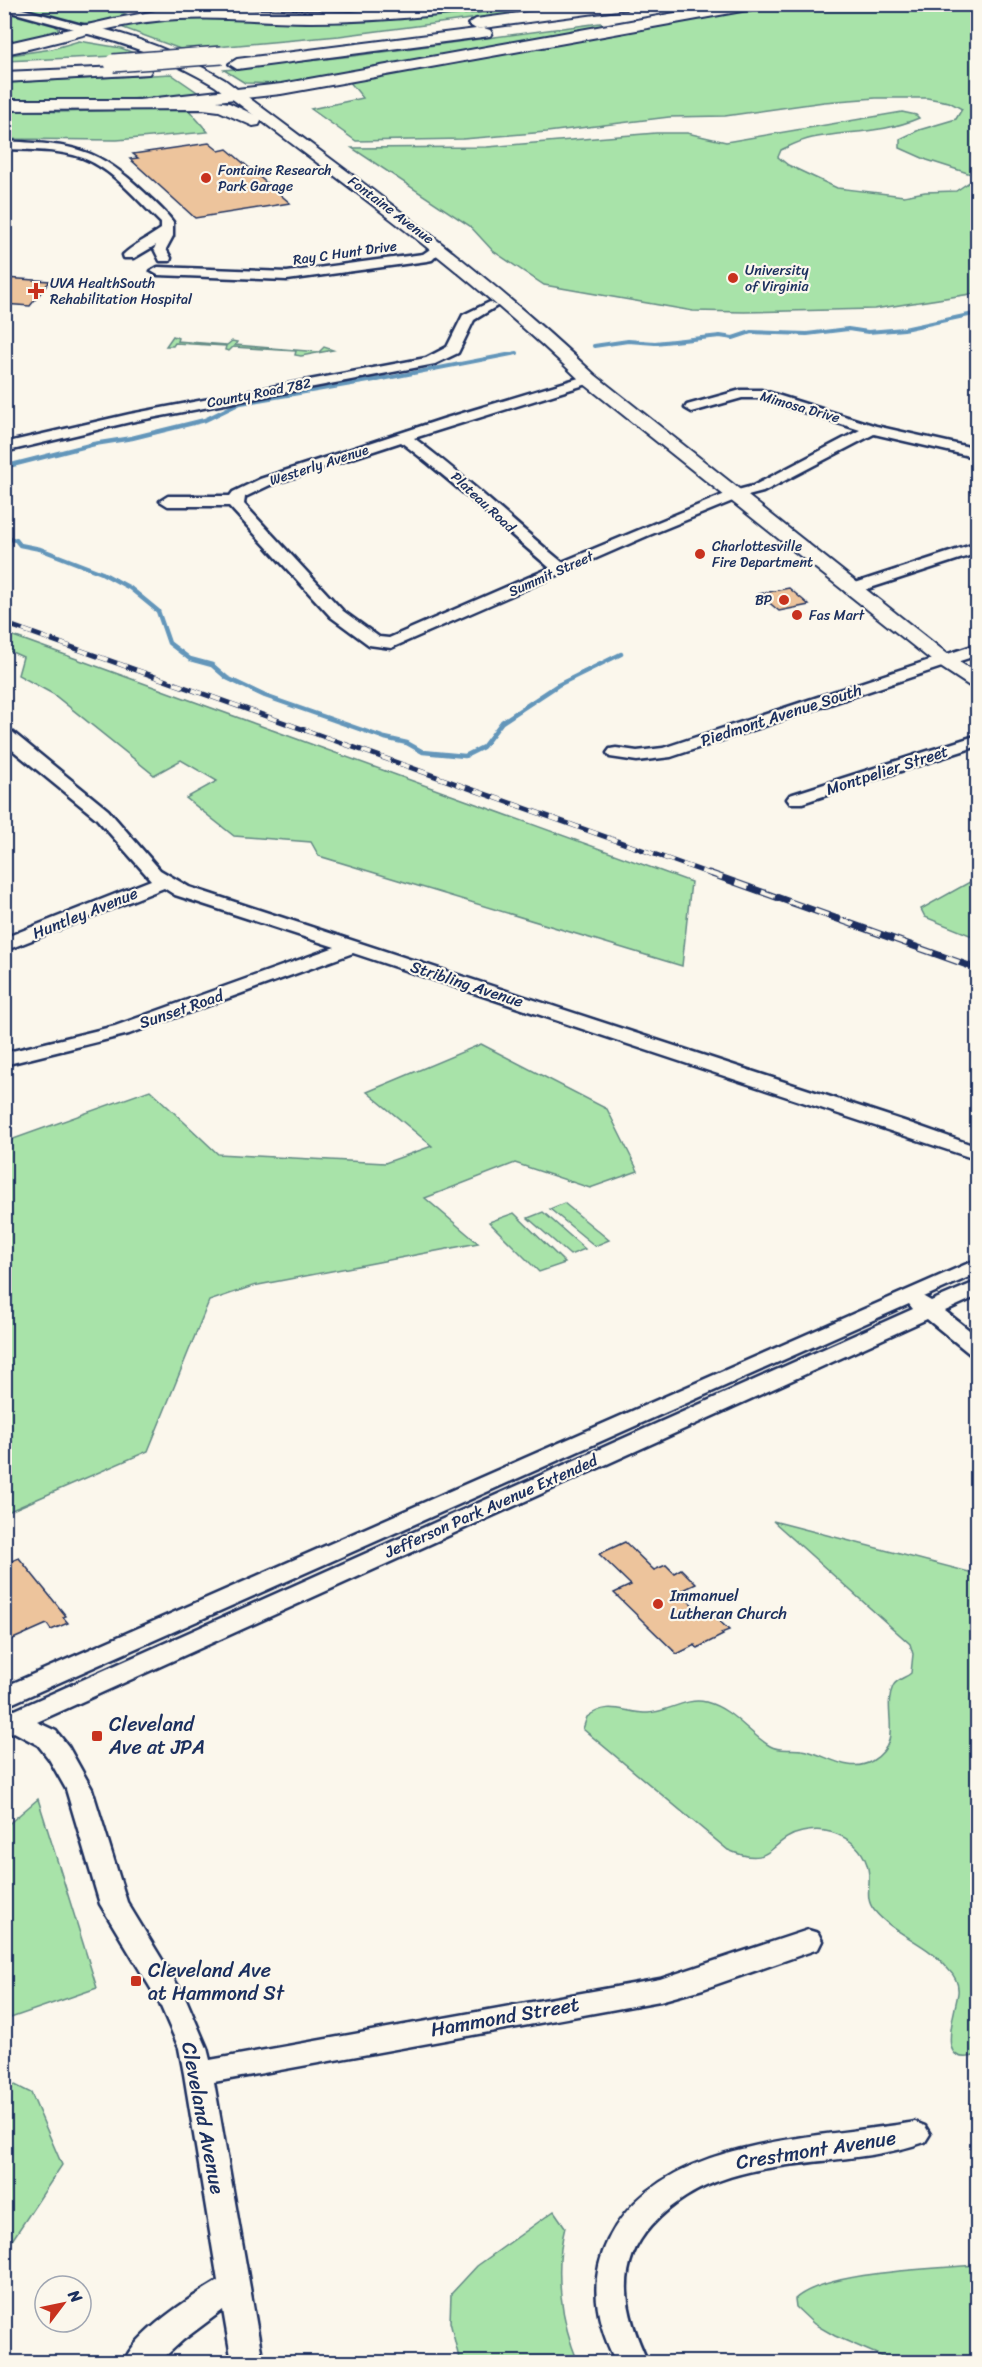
<svg xmlns="http://www.w3.org/2000/svg" width="982" height="2367" font-family="Sriracha,sans-serif">
<style>
.green{fill:#a8e3a9;stroke:#628984;stroke-width:1.5}
.lines{fill:none;stroke-linecap:round;stroke-linejoin:round}
.stream-far1{stroke:#6496ba;stroke-width:4}
.stream{stroke:#6496ba;stroke-width:4.5}
.building{fill:#edc49c;stroke:#1b2f5e;stroke-width:1.5}
.minor-casing{stroke:#1b2f5e;stroke-width:5}
.major-casing{stroke:#1b2f5e;stroke-width:4}
.highway-casing{stroke:#1b2f5e;stroke-width:4}
.minor{fill:#fbf7ec;fill-rule:evenodd}
.major{fill:#fbf7ec;fill-rule:evenodd}
.highway{fill:#fbf7ec;fill-rule:evenodd}
.rail-far1-casing{stroke:#1b2f5e;stroke-width:5}
.rail-casing{stroke:#1b2f5e;stroke-width:7}
.rail-far1{stroke:#fbf7ec;stroke-width:4;stroke-dasharray:10;stroke-linecap:butt}
.rail{stroke:#fbf7ec;stroke-width:4.5;stroke-dasharray:14;stroke-linecap:butt}
.highway-bridge-casing{stroke:#1b2f5e;stroke-width:20;stroke-linecap:butt}
.highway-bridge{stroke:#fbf7ec;stroke-width:17}
.poi-dot{fill:#c8321e;stroke:#fbf7ec;stroke-width:2}
.labels{text-anchor:middle;dominant-baseline:central;stroke-width:4.5;stroke-linejoin:round;paint-order:stroke}
.far-poi-label{font-size:14px;fill:#1b2f5e;stroke:#fbf7ec;text-anchor:start}
.far-street-label{font-size:14px;fill:#1b2f5e;stroke:#fbf7ec}
.street-label{font-size:16px;fill:#1b2f5e;stroke:#fbf7ec}
.poi-label{font-size:16px;fill:#1b2f5e;stroke:#fbf7ec;text-anchor:start}
.near-poi-label{font-size:20px;fill:#1b2f5e;stroke:#fbf7ec;text-anchor:start}
.near-street-label{font-size:20px;fill:#1b2f5e;stroke:#fbf7ec}
</style>
<rect width="100%" height="100%" fill="#fbf7ec"/>
<filter id="ink" filterUnits="userSpaceOnUse"><feTurbulence type="fractalNoise" baseFrequency=".0167" numOctaves="2"/><feDisplacementMap in="SourceGraphic" scale="12" xChannelSelector="R" yChannelSelector="G"/><feConvolveMatrix kernelMatrix="1 2 1 2 8 2 1 2 1" color-interpolation-filters="sRGB"/></filter>
<g filter="url(#ink)">
<g class="green">
<path d="M12,5H105L131,16L95,23H75Z"/>
<path d="M545,5H579L339,36L183,50L118,26C182,10 249,21 313,22C391,22 468,12 545,5Z"/>
<path d="M767,5H977V176L927,160L900,148V139L919,130L956,119L962,109L949,102L927,98H876L824,102L725,116L669,117L547,132L463,139L356,141L311,109L363,98L349,81Z"/>
<path d="M5,9L53,23L60,31L48,37L5,45Z"/>
<path d="M600,23L605,25L282,84L245,83L224,70L353,56Z"/>
<path d="M79,41L121,48L139,55L5,61L4,56L52,49Z"/>
<path d="M171,74L200,94L114,100L5,99V83Z"/>
<path d="M187,108L208,132L117,140L5,139V109L60,112Z"/>
<path d="M902,112L916,115L919,118C885,133 847,131 812,138C801,140 790,146 781,150L778,157L788,165L837,188L904,196L925,192L956,191L977,177V293L874,309L744,312L693,311L544,285L493,251L470,226L352,148L487,147L656,133H687L726,142Z"/>
<path d="M173,336L178,338L177,341L227,345L232,341L237,342L235,345L319,352L324,347L333,350L301,356L295,355L296,351L233,347L229,351L225,350L226,346L175,343L173,346H166Z"/>
<path d="M5,633L691,882L682,966L319,856L311,842L234,836L186,798L217,781L181,760L154,775L53,694L18,675L23,657L5,649Z"/>
<path d="M977,878V938L925,917L921,909Z"/>
<path d="M481,1044L607,1109L638,1171L590,1188L515,1163L425,1198L478,1243L253,1286L209,1301L148,1451L5,1513V1142L150,1090L218,1154L385,1163L432,1146L367,1092Z"/>
<path d="M564,1203L609,1240L595,1246L550,1209Z"/>
<path d="M543,1212L585,1249L570,1255L528,1218Z"/>
<path d="M514,1213L565,1263L539,1272L489,1222Z"/>
<path d="M773,1521L977,1574V2055C934,2069 955,2014 958,1993C959,1984 954,1975 948,1969C928,1943 894,1935 874,1910C865,1899 870,1887 869,1875C866,1841 831,1825 802,1832C768,1839 775,1870 728,1850L583,1729L587,1717C609,1700 624,1713 648,1713C668,1712 687,1697 706,1702C733,1709 748,1733 770,1746C780,1752 791,1748 802,1750C825,1753 848,1775 872,1761C905,1741 881,1712 893,1686C896,1679 906,1678 911,1673L913,1654L910,1644Z"/>
<path d="M38,1799L97,1988L5,2020V1827Z"/>
<path d="M5,2080L31,2093L62,2165L5,2251Z"/>
<path d="M554,2211L565,2227C554,2270 561,2322 578,2362H460L450,2322L451,2294L477,2266Z"/>
<path d="M977,2265V2362H895L835,2336L814,2324L796,2307L795,2299C826,2271 933,2269 977,2265Z"/>
</g>
<g class="lines">
<g class="stream-far1">
<path d="M594,346L628,341L655,343L720,336L733,338L751,332L807,334L848,329L868,332L904,329L978,313"/>
<path d="M377,380L517,353"/>
</g>
<g class="stream">
<path d="M4,467L94,444L132,438L205,420L240,403L385,378"/>
<path d="M4,538L16,540L20,545L40,549L102,573L130,588L158,611L169,643L190,659L212,665L227,678L265,696L385,738L407,743L423,752L465,756L483,747L502,722L558,685L621,654"/>
</g>
</g>
<g class="building">
<path d="M209,143L219,151L227,149L290,203L195,218L130,159L138,158L133,154Z"/>
<path d="M4,278L50,281L30,306L4,304Z"/>
<path d="M789,588L809,605L779,611L759,594Z"/>
<path d="M625,1542L654,1570L666,1565L674,1573L681,1569L696,1584L679,1592L706,1618L713,1615L729,1630L721,1633L723,1635L697,1648L695,1645L677,1654L614,1593L631,1585L599,1554Z"/>
<path d="M19,1558L66,1616L63,1617L68,1623L51,1630L47,1624L4,1643V1564Z"/>
</g>
<g class="lines">
<defs>
<g id="minor">
<path d="M4,4L89,27L90,29L85,32L4,10Z"/>
<path d="M4,141C70,145 95,145 144,192C154,202 165,211 173,222V236L166,249L171,258L170,261H160L154,249L156,245L134,258H124L123,255C130,247 150,237 161,229V223C137,200 114,170 83,158C58,149 30,150 4,149Z"/>
<path d="M439,243L445,247L432,260L427,261L287,280L158,275L151,271L158,267L287,272L423,254Z"/>
<path d="M490,302L497,306L474,320L458,353L435,364L130,422L4,452V443L130,414L426,358L447,347L463,315Z"/>
<path d="M589,375L596,379L594,382L414,438C466,477 512,521 562,562L730,492L753,486L860,430L760,398H742L692,412L685,408L687,405L741,390H761L876,426L978,449V458L874,434L763,492L740,498L647,536L391,648L369,645L331,617L229,506H168L160,501L168,496H230L233,492L260,479L443,419ZM401,442C453,481 500,526 550,568L389,638L379,637L343,611L244,504L245,497L270,485Z"/>
<path d="M978,543V553L858,592H846L844,589L846,586Z"/>
<path d="M978,644V655L671,757L637,761L610,757L607,753L610,749L616,748L637,751L663,748Z"/>
<path d="M4,729L10,730L108,810L160,870L189,887L904,1121L978,1147V1160L353,953L129,1034L4,1065V1053L115,1026L335,947L175,895L164,888L4,951V938L151,880L96,818L4,743Z"/>
<path d="M978,735V746L802,803H790L787,799L790,795Z"/>
<path d="M978,1259V1273L924,1297L931,1301L978,1281V1296L945,1311L978,1337V1356L970,1354L927,1319L37,1722L56,1731L68,1746L92,1789L127,1902L186,1999L207,2048L210,2060L660,1979L808,1930L818,1933L822,1941L818,1949L703,1989L660,2001L214,2082L263,2362H232L223,2310L183,2340L159,2362H124C134,2334 191,2297 218,2281L184,2074L179,2048L159,2002L100,1904L66,1789L49,1759L38,1745L14,1732L4,1735V1708L15,1710L913,1309L909,1304L4,1707V1687Z"/>
<path d="M915,2122L925,2126L930,2134L925,2142C833,2174 724,2146 651,2226C613,2268 626,2316 648,2362H616C596,2323 588,2281 608,2240C660,2135 815,2140 915,2122Z"/>
</g>
<path id="major" d="M85,25C135,35 181,54 225,80C352,175 480,266 595,375L950,656L978,674V689L971,687L936,664L583,383C469,273 341,181 215,86C172,60 129,44 80,32L78,29L80,26Z"/>
<g id="highway">
<path d="M453,4H509L502,9C438,15 375,22 311,22C259,22 208,15 156,21C104,26 55,45 4,54V44L118,18L156,11L199,9L351,12Z"/>
<path d="M587,4H632L625,9L476,29L468,24L476,19Z"/>
<path d="M725,4H760L753,9L281,94L217,101L229,103L259,117L261,121L259,125L253,126L219,111L203,109L4,110V100H139L281,84Z"/>
<path d="M484,28L490,30L492,33L490,36L237,69L229,64L237,59Z"/>
<path d="M143,66L149,68L151,71L149,74L4,82V72Z"/>
</g>
</defs>
<use href="#minor" class="minor-casing"/>
<use href="#major" class="major-casing"/>
<use href="#highway" class="highway-casing"/>
<use href="#minor" class="minor"/>
<use href="#major" class="major"/>
<use href="#highway" class="highway"/>
<defs>
<path id="rail-far1" d="M4,623L713,875"/>
<path id="rail" d="M709,873L978,969"/>
</defs>
<use href="#rail-far1" class="rail-far1-casing"/>
<use href="#rail" class="rail-casing"/>
<use href="#rail-far1" class="rail-far1"/>
<use href="#rail" class="rail"/>
<defs>
<path id="highway-bridge" d="M113,63L222,55"/>
</defs>
<use href="#highway-bridge" class="highway-bridge-casing"/>
<use href="#highway-bridge" class="highway-bridge"/>
</g>
</g>
<g class="poi-dot">
<circle cx="206" cy="178" r="6"/>
<circle cx="733" cy="278" r="6"/>
<path d="M33 282h6v6h6v6h-6v6h-6v-6h-6v-6h6z"/>
<circle cx="700" cy="554" r="6"/>
<circle cx="784" cy="600" r="6"/>
<circle cx="797" cy="615" r="6"/>
<circle cx="658" cy="1604" r="6"/>
<rect x="91" y="1730" width="12" height="12" rx="3"/>
<rect x="130" y="1975" width="12" height="12" rx="3"/>
</g>
<g class="labels">
<g class="far-poi-label">
<text x="218" y="170">Fontaine Research<tspan x="218" dy="16">Park Garage</tspan></text>
<text x="745" y="270">University<tspan x="745" dy="16">of Virginia</tspan></text>
<text x="50" y="283">UVA HealthSouth<tspan x="50" dy="16">Rehabilitation Hospital</tspan></text>
<text x="712" y="546">Charlottesville<tspan x="712" dy="16">Fire Department</tspan></text>
<text x="772" y="600" text-anchor="end">BP</text>
<text x="809" y="615">Fas Mart</text>
</g>
<g class="far-street-label">
<text transform="translate(391 210) rotate(37)">Fontaine Avenue</text>
<text transform="translate(345 253) rotate(-8)">Ray C Hunt Drive</text>
<text transform="translate(259 393) rotate(-11)">County Road 782</text>
<text transform="translate(800 407) rotate(16)">Mimosa Drive</text>
<text transform="translate(319 465) rotate(-18)">Westerly Avenue</text>
<text transform="translate(483 502) rotate(43)">Plateau Road</text>
<text transform="translate(551 574) rotate(-24)">Summit Street</text>
</g>
<g class="street-label">
<text transform="translate(781 715) rotate(-18)">Piedmont Avenue South</text>
<text transform="translate(887 770) rotate(-18)">Montpelier Street</text>
<text transform="translate(85 913) rotate(-22)">Huntley Avenue</text>
<text transform="translate(467 984) rotate(18)">Stribling Avenue</text>
<text transform="translate(181 1009) rotate(-19)">Sunset Road</text>
<text transform="translate(491 1506) rotate(-24)">Jefferson Park Avenue Extended</text>
</g>
<g class="poi-label">
<text x="670" y="1595">Immanuel<tspan x="670" dy="18">Lutheran Church</tspan></text>
</g>
<g class="near-poi-label">
<text x="109" y="1724">Cleveland<tspan x="109" dy="23">Ave at JPA</tspan></text>
<text x="148" y="1970">Cleveland Ave<tspan x="148" dy="23">at Hammond St</tspan></text>
</g>
<g class="near-street-label">
<text transform="translate(505 2017) rotate(-10)">Hammond Street</text>
<text transform="translate(203 2118) rotate(79)">Cleveland Avenue</text>
<text transform="translate(816 2150) rotate(-9)">Crestmont Avenue</text>
</g>
</g>
<rect width="982" height="2367" fill="none" stroke="#fbf7ec" stroke-width="24"/>
<rect x="12" y="12" width="958" height="2343" fill="none" stroke="#1b2f5e" stroke-width="2" filter="url(#ink)"/>
<g transform="translate(63 2304) rotate(58)"><circle r="28" fill="#fbf7ec" stroke="#a1a7b3" stroke-width="1.5"/>
<path d="M0-4.5L10 22L0 15L-10 22Z" fill="#c8321e"/>
<text y="-9" font-size="16" font-weight="bold" text-anchor="middle" fill="#1b2f5e">N</text>
</g>
</svg>
